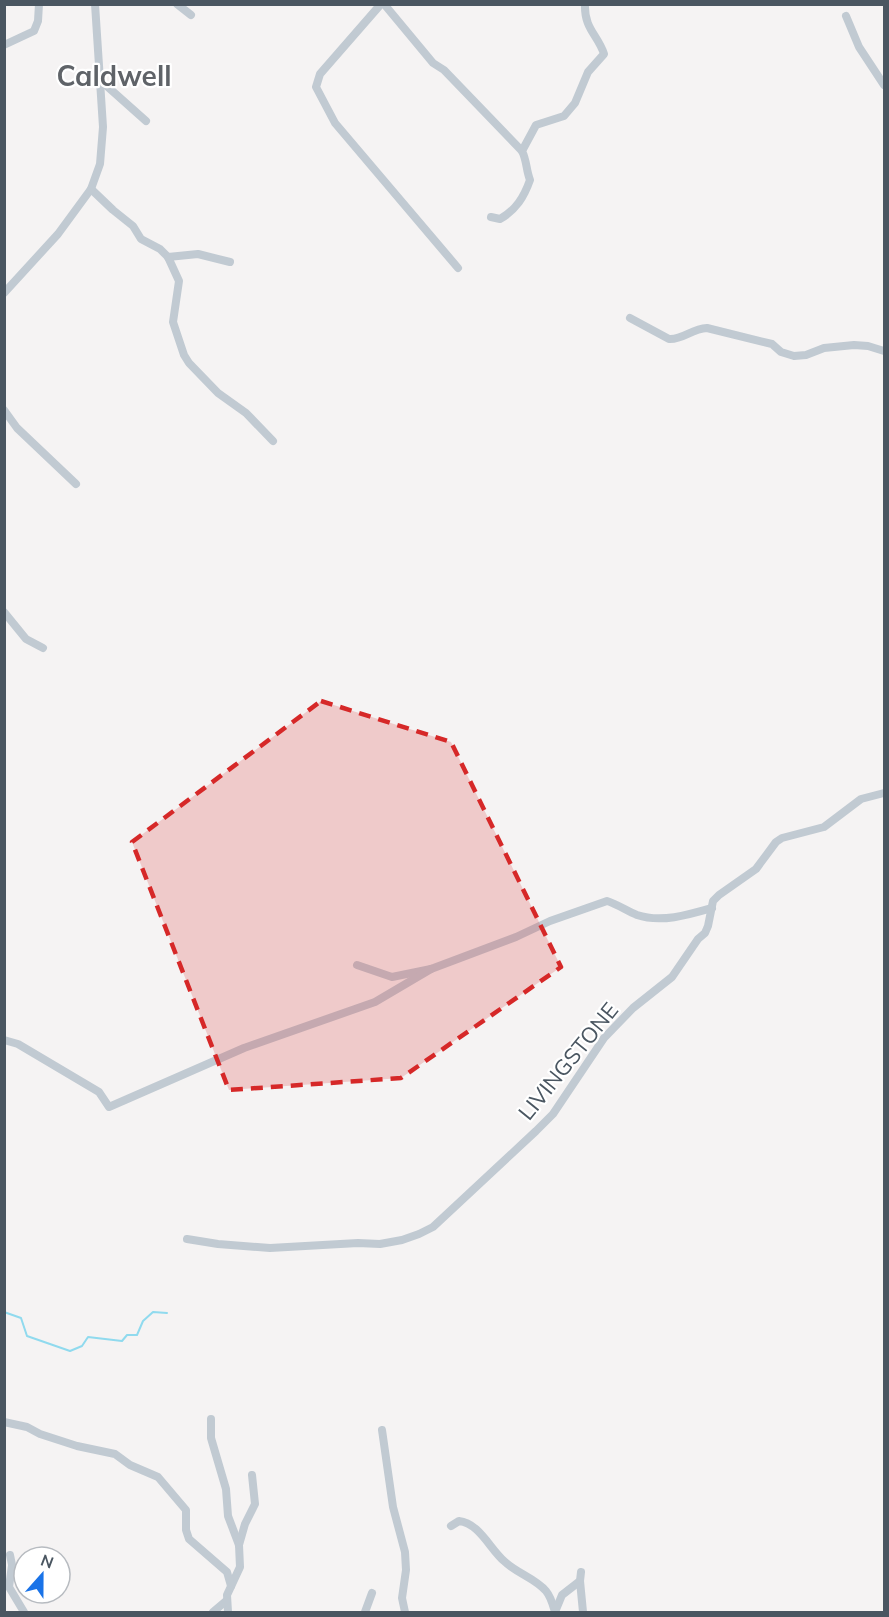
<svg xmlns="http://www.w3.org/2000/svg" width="889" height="1617" font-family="Mulish,sans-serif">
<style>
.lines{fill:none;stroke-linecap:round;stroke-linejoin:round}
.stream{stroke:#90daee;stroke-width:2}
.minor{stroke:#c1cad2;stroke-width:8}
.marked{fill:#d62828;fill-opacity:0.2;stroke:#d62828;stroke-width:4.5;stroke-dasharray:12 8;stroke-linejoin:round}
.labels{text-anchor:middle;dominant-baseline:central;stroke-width:4.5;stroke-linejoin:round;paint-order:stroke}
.street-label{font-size:22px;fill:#4a5661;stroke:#fff}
.district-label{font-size:28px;font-weight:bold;fill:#5f6368;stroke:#fff}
</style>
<rect width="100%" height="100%" fill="#f5f3f3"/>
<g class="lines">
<path class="stream" d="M4,1312L21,1318L27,1336L70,1351L82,1346L88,1337L122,1341L127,1335H137L143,1321L153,1312L167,1313"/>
<g class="minor">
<path d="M177,4L191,15"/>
<path d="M381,4L320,74L316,87L335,123L458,268"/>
<path d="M384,4L433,63L444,70L522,151"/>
<path d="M846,16L859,47L884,85"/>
<path d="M4,45L34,31L38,21L39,4"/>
<path d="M100,80L146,121"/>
<path d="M91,189L113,210L133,226L141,239L160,249L168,257L179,281L173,322L184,355L189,363L218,393L246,413L273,441"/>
<path d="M491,217L500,219C516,210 524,197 530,180C526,170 527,161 522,151L536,125L564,116L575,103L588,72L604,54C598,35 584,29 585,4"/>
<path d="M168,257L198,254L230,262"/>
<path d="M4,293L58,234L91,189L100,164L103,127L95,4"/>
<path d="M630,318L669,339C683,340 691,329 707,328L772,344L781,352L794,356L806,355L824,348L854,345L868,346L884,351"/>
<path d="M4,410L17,428L76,484"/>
<path d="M4,612L26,639L43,648"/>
<path d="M357,965L392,977L431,969L516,937L550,921L607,901C617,904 627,911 637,915C661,923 688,915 712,908"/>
<path d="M4,1040L18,1044L99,1092L109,1107L244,1048L375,1002L431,969"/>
<path d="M187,1239L218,1244L270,1248L358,1243L380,1244L402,1240L419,1234L433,1227L536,1131L553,1114L604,1038L633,1008L672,977L698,939L705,933L708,926L713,901L719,895L756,869L776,842L782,838L824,827L861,799L884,793"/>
<path d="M211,1419V1438L226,1489L228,1516L239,1545L240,1567L227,1595L228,1612"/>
<path d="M4,1422L27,1427L40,1434L77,1446L115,1454L130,1465L158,1477L186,1510V1530L189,1539L227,1572L231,1586"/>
<path d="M382,1430L393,1507L405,1552L406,1570L402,1598L405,1612"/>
<path d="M451,1526L459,1521C479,1523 490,1549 504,1561C516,1573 535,1578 546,1591C551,1597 553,1605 555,1612"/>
<path d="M239,1545L245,1524L255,1504L252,1475"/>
<path d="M10,1555L12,1565L9,1587L24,1612"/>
<path d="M580,1581L583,1612"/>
<path d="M213,1612L226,1601"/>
<path d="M365,1612L372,1593"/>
<path d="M555,1612L562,1595L580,1581L581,1572"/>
</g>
</g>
<path class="marked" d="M321,701L451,742L561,967L401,1078L229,1090L132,842Z"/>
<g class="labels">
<g class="street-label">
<text transform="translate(568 1061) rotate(-51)">LIVINGSTONE</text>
</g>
<g class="district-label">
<text x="114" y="75">Caldwell</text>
</g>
</g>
<rect width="889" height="1617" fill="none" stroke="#4a5661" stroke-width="12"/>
<g transform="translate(42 1575) rotate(21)"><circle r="28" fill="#ffffff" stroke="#b7bbc0" stroke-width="1.5"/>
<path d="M0-4.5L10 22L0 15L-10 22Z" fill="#1a73e8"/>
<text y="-9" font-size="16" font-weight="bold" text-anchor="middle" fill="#4a5661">N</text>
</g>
</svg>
